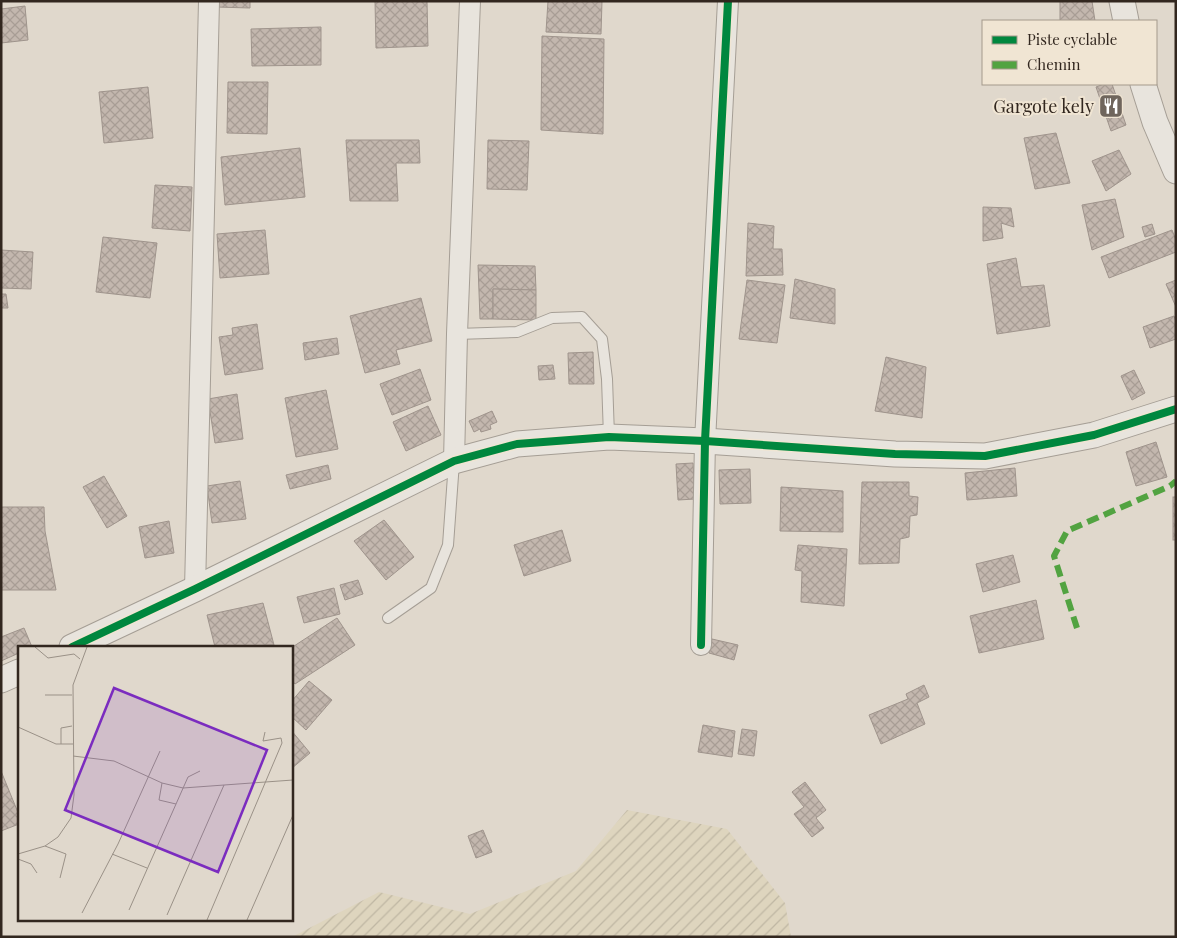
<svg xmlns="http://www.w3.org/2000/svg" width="1177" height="938" font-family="'Playfair Display',serif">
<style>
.farmland{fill:url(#farmland-furrows)}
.building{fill:url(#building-cross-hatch);stroke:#9f948c}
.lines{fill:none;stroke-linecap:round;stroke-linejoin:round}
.service-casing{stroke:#a59e95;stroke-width:12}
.minor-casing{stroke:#a59e95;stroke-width:22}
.tertiary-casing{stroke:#a59e95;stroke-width:27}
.service{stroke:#e8e4dd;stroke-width:10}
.minor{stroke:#e8e4dd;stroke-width:20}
.tertiary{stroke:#e8e4dd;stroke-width:25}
.quiet{stroke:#52a341;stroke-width:6;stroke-dasharray:12 6;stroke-linecap:butt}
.cycleway-casing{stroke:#f0e5d3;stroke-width:11}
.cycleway{stroke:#00873e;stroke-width:8}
.labels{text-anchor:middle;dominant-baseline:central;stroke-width:4;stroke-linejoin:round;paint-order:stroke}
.poi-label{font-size:18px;fill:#32271f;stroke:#f0e5d3;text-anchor:end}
.inset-road{fill:none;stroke:#9a9187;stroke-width:1}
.view{fill:#7b2cbf;fill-opacity:0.15;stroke:#7b2cbf;stroke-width:2.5}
.inset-edge{fill:none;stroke:#32271f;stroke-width:2.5}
</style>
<defs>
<pattern id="farmland-furrows" width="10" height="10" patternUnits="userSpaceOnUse" patternTransform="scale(1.25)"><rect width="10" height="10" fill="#ded5be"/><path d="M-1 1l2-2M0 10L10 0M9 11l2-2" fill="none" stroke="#bfb7a3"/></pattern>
<pattern id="building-cross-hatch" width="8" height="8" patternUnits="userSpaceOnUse" patternTransform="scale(1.25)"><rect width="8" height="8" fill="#c3b7ae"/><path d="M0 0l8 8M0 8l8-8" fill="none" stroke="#a89d95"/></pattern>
</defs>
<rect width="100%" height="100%" fill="#e0d8cc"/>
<path class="farmland" d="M627,810L727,829L785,903L791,937H292L379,892L470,914L576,871Z"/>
<g class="building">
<path d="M216,1H250V8L216,7Z"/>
<path d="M375,1H427L428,46L376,48Z"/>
<path d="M548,1H602L601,34L546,32Z"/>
<path d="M1060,1H1092L1095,21H1060Z"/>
<path d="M25,6L28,40L1,43V9Z"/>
<path d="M321,27V65L252,66L251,29Z"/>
<path d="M542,36L604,39L603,134L541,130Z"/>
<path d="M228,82H268L267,134L227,133Z"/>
<path d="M1104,84H1112L1126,125L1111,131L1096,87Z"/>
<path d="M148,87L153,138L104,143L99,92Z"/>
<path d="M1056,133L1070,183L1035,189L1024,138Z"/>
<path d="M346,140H419L420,163H396L398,201H350Z"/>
<path d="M488,140L529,141L527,190L487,189Z"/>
<path d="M300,148L305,197L225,205L221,157Z"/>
<path d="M1119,150L1131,174L1106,191L1092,161Z"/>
<path d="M155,185L192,187L190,231L152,228Z"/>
<path d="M1115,199L1124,237L1092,250L1082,205Z"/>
<path d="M983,207L1011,208L1014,227L1001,223L1003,238L983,241Z"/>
<path d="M748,223L774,226L773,249H782L783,275L746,276Z"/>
<path d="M1152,224L1155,234L1145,237L1142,227Z"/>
<path d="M265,230L269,274L220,278L217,234Z"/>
<path d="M1172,230L1176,240V252L1109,278L1101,257Z"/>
<path d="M103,237L157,243L150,298L96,292Z"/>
<path d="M1,250L33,252L31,289L1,288Z"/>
<path d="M1016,258L1021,287L1044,285L1050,326L997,334L987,264Z"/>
<path d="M478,265L535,266L536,290L493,289V319H480Z"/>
<path d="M795,279L835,289V324L790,318Z"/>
<path d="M747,280L785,285L777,343L739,339Z"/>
<path d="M1176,280V307L1166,284Z"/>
<path d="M493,289L536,290V320L493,319Z"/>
<path d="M1,294H6L8,308H1Z"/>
<path d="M421,298L432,341L396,350L400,364L365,373L350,316Z"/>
<path d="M1174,316L1176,322V339L1150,348L1143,327Z"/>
<path d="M257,324L263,369L225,375L219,337L233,335L232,328Z"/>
<path d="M337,338L339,354L305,360L303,343Z"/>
<path d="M593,352L594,384H569L568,353Z"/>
<path d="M886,357L926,367L922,418L875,411Z"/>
<path d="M553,365L555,379L539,380L538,366Z"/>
<path d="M420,369L431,400L392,415L380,384Z"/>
<path d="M1134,370L1145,393L1132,400L1121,376Z"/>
<path d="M326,390L338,449L296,457L285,398Z"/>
<path d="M237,394L243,439L215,443L208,399Z"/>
<path d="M428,406L441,435L406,451L393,422Z"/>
<path d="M492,411L497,422L490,425L491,429L481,432L480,429L474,432L469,421Z"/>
<path d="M1156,442L1167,477L1136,486L1126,452Z"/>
<path d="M693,463L695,499L678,500L676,464Z"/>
<path d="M328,465L331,479L290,489L286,475Z"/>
<path d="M1015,468L1017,496L967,500L965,473Z"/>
<path d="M750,469L751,503L720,504L719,470Z"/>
<path d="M104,476L127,516L107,528L83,487Z"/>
<path d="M240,481L246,519L212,523L207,486Z"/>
<path d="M862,482H909V496L918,497L917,515L910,516L909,537L900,539L899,563L859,564Z"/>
<path d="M781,487L843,491V532L780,531Z"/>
<rect x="1173" y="497" width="3" height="43"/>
<path d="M1,507H44L45,531L56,590H1Z"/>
<path d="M384,520L414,557L386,580L354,541Z"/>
<path d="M169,521L174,553L145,558L139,527Z"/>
<path d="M562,530L571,561L524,576L514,545Z"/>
<path d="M798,545L847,549L844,606L801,602L802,571L795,570Z"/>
<path d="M1013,555L1020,582L983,592L976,564Z"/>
<path d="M358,580L363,594L345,600L340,585Z"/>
<path d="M334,588L340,614L304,623L297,597Z"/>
<path d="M1036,600L1044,639L979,653L970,616Z"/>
<path d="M263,603L274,645L215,647L207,615Z"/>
<path d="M337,618L355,645L295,684L291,679V648Z"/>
<path d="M24,628L32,647H19V653L1,661V637Z"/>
<path d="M712,639L738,645L734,660L709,653Z"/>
<path d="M309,681L332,700L306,730L291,716V702Z"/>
<path d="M924,685L929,697L917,703L925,724L881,744L869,715L908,699L906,694Z"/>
<path d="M703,725L735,731L732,757L698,752Z"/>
<path d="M742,729L757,731L754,756L738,754Z"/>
<path d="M291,730L310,753L291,769Z"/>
<path d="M1,771L19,815V824L1,831Z"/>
<path d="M805,782L826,810L816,818L824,828L812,837L794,814L804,807L792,792Z"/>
<path d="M483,830L492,852L476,858L468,836Z"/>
</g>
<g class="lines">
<defs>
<g id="service">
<path d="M457,334L517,332L552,318L582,317L602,339L607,379L609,436"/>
<path d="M388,618L431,588L448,545L454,462"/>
</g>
<g id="minor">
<path d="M454,461L457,334L470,1"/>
<path d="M195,589L209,1"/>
<path d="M701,645L705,441L728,1"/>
</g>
<g id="tertiary">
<path d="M1122,1L1126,21"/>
<path d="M1143,84L1155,122L1176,171"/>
<path d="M72,647L195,589L454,461L517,444L609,437L705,441L895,454L985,456L1094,435L1176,409"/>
<path d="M1,680L19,672"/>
</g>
</defs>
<use href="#service" class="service-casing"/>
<use href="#minor" class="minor-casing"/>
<use href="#tertiary" class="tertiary-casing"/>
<use href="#service" class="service"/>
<use href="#minor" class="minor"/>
<use href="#tertiary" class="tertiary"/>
<path class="quiet" d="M1077,628L1054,556L1067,531L1170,486L1176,481"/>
<defs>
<g id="cycleway">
<path d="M701,645L705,441L728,1"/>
<path d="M72,647L195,589L454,461L517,444L609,437L705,441L895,454L985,456L1094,435L1176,409"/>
</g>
</defs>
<use href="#cycleway" class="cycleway-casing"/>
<use href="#cycleway" class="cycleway"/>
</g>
<defs>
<symbol id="restaurant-square" viewBox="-11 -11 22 22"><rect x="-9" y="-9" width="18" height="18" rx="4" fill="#6f655c" stroke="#f0e5d3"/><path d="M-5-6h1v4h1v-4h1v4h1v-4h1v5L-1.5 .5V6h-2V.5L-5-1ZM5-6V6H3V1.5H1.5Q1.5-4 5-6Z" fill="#fff"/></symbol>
</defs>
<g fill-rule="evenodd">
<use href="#restaurant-square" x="1097" y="92" width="28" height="28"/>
</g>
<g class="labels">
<g class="poi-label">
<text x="1094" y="106">Gargote kely</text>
</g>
</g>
<g transform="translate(18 646)">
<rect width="275" height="275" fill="#e0d8cc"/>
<path class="inset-road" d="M17,1L30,12L56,8L62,13M27,49H54M0,81L38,98H55M43,98V82L54,80M55,110L96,115L144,137L165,142L275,134M144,137L141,154L158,158M27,200L48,208L42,232M0,208L27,200L40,191L53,172L56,149L55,39L69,1M94,208L129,222M0,213L13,218L19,227M111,264L170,131L182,125M64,267L100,198L142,105M149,269L206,139M189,274L264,97L263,92L245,95L247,86M229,274L275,169"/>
<path class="view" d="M96,42L249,104L200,226L47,164Z"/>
<rect width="275" height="275" class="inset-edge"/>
</g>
<rect width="1177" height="938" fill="none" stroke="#32271f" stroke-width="5"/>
<rect x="982" y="20" width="175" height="65" fill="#f0e5d3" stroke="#a4998b"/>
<rect x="992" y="36" width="25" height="8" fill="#00873e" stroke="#a4998b"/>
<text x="1027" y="45" font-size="15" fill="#32271f">Piste cyclable</text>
<rect x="992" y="61" width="25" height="8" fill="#52a341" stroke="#a4998b"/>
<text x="1027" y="70" font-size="15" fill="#32271f">Chemin</text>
</svg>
